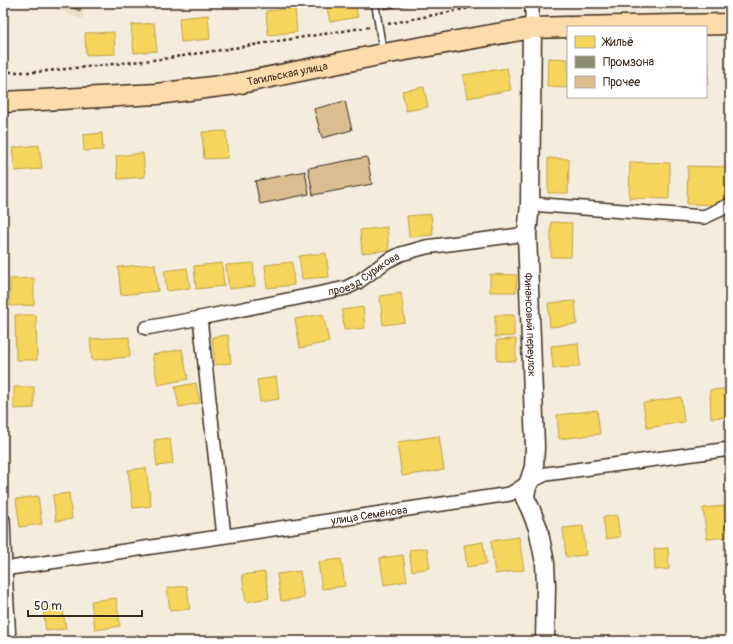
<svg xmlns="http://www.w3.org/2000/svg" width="733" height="644" font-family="Pangolin,sans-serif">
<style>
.built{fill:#ecdec6}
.homes{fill:#f6d55c;stroke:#bea249}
.industry{fill:#8c8c6e;stroke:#746f56}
.building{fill:#dbbe8f;stroke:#3b2a1e}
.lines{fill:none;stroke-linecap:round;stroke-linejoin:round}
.lane-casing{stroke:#3b2a1e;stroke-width:9}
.street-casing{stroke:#3b2a1e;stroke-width:16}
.secondary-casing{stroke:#3b2a1e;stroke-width:21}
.primary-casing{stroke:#3b2a1e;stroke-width:23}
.path{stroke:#3b2a1e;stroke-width:2.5;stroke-dasharray:3 3;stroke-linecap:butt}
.lane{stroke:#fff;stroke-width:6}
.street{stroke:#fff;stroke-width:13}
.secondary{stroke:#fff;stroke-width:18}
.primary{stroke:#fddcac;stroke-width:20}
.labels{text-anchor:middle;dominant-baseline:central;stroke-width:4;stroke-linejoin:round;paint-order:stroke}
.street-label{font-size:11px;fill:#3b2a1e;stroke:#fff}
</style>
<rect width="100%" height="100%" fill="#f4ecdd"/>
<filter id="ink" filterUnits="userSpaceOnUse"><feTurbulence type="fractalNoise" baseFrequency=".025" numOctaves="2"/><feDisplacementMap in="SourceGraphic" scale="8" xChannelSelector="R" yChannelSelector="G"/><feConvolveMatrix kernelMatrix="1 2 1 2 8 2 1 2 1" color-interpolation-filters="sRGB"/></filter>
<g filter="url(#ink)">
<path class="built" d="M43,3H84L83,20Z"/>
<g class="homes">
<path d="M326,3H355L358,17L330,22Z"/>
<path d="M295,8L297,32L268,35L266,11Z"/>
<path d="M208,15L210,39L181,42L179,18Z"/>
<path d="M154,23L157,51L134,53L131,25Z"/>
<path d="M114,32L115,54L86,55L85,33Z"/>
<path d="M548,58L568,59V88L547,87Z"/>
<path d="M706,62H709L708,84H706Z"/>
<path d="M507,68L511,90L467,98L463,75Z"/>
<path d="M424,87L428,107L406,111L402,91Z"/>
<path d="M226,131L228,158L204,159L202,132Z"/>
<path d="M102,133L103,150L84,151L83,135Z"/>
<path d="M39,145L42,169L15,171L12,148Z"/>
<path d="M143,153L145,177L118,179L116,156Z"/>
<path d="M548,158L569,159L568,193H548Z"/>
<path d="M630,162L670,163L669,199L629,198Z"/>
<path d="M688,166L727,167L725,205L687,204Z"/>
<path d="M431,214L433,235L409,237L407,216Z"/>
<path d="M551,222L572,223L571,257H551Z"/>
<path d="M387,227L389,250L362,253L360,230Z"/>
<path d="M326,253L329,277L302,279L299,256Z"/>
<path d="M292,262L294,285L267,288L265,265Z"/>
<path d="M222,263L224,286L196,289L194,266Z"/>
<path d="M253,263L255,286L229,289L226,265Z"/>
<path d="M155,264L158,291L121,295L118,267Z"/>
<path d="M187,268L190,288L167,291L164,271Z"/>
<path d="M490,274L517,275L516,292H490Z"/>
<path d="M34,278V305L10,306V279Z"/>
<path d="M401,293L405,322L383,325L380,296Z"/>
<path d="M575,301L577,324L550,327L548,303Z"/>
<path d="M363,307L365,328L344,330L342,310Z"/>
<path d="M323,314L329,342L300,348L295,319Z"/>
<path d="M15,315H36L37,360H16Z"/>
<path d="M495,315H514V336L495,337Z"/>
<path d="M228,335L231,363L215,365L212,337Z"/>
<path d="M129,337L130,357L92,360L90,339Z"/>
<path d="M516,339V361H497V340Z"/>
<path d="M578,343L580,366L553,369L551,346Z"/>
<path d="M182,349L188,379L158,385L152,355Z"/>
<path d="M276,377L279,399L260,402L257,380Z"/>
<path d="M196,383L200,403L179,407L175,387Z"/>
<path d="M14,387H34V408L14,409Z"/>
<path d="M725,389L727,417L711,418L710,390Z"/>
<path d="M681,397L684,422L647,428L643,403Z"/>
<path d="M597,410L600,434L559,439L557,415Z"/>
<path d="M439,436L444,470L402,476L397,442Z"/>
<path d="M170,438L173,464L157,466L154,440Z"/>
<path d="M146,468L151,506L133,508L128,470Z"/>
<path d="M69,493L72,519L56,521L53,495Z"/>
<path d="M38,496L42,524L20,527L16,499Z"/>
<path d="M724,506L727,537L707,539L703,508Z"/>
<path d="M617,515L620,537L606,539L603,517Z"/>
<path d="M583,526L586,555L566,557L563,528Z"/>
<path d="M519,537L524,570L495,574L491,541Z"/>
<path d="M483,542L486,564L467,567L464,545Z"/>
<path d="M427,548L430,568L412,571L409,550Z"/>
<path d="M668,548L669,569L655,570L654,549Z"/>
<path d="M403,555L407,581L384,585L380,558Z"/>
<path d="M341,559L345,586L322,589L318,562Z"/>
<path d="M300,571L304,598L281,601L277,574Z"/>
<path d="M265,572L269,598L246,602L242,575Z"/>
<path d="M187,586L190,609L170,611L167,588Z"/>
<path d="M116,598L120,626L95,630L91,601Z"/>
<path d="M62,605L66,629L46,631L43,608Z"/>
</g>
<path class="industry" d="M60,3H81L80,11Z"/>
<g class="building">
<path d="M383,3H417L384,9Z"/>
<path d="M345,101L352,130L322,138L314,109Z"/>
<path d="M367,157L372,184L313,195L308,168Z"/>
<path d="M305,171L309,194L260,204L255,181Z"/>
</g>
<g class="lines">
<defs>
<path id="lane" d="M375,3L383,52"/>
<g id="street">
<path d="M532,3V28"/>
<path d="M530,204L704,217L730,205"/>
<path d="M200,318L224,536"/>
<path id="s1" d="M146,328L200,318L346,288L358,282L387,261L401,254L426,247L527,234"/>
<path d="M3,520L5,569L9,641"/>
<path id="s2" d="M3,569L510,494L529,482L546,474L730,449"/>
</g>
<g id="secondary">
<path id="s3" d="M532,28L530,204L527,234L535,446L534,467L529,482L526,490L525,498L530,508L538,528L545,563L546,585L545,641"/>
</g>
<g id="primary">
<path d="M572,27L730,24"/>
<path id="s4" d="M3,102L157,94L236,84L383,54L532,28L568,27"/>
</g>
</defs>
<use href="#lane" class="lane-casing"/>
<use href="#street" class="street-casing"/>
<use href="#secondary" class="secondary-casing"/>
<use href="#primary" class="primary-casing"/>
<g class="path">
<path d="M388,24L495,3"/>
<path d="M3,72H37L162,59L369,27"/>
</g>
<use href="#lane" class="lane"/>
<use href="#street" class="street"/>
<use href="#secondary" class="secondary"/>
<use href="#primary" class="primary"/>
</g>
</g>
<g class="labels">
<g class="street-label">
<text stroke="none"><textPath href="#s4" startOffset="286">Тагильская улица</textPath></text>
<text stroke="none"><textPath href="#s1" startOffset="226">проезд Сурикова</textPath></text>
<text stroke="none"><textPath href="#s3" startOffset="297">Финансовый переулок</textPath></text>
<text stroke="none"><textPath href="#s2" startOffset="370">улица Семёнова</textPath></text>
</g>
</g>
<rect width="733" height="644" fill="none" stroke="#fff" stroke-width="16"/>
<rect x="8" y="8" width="717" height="628" fill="none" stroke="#3b2a1e" stroke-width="1.5" filter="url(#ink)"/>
<rect x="567" y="26" width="140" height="72" fill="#ffffff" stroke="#b1aaa5"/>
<rect x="575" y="36" width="20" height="12" fill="#f6d55c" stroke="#b1aaa5"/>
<text x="603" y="46" font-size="12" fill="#3b2a1e">Жильё</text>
<rect x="575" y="56" width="20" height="12" fill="#8c8c6e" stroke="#b1aaa5"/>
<text x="603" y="66" font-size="12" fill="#3b2a1e">Промзона</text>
<rect x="575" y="76" width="20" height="12" fill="#dbbe8f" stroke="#b1aaa5"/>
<text x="603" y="86" font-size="12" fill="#3b2a1e">Прочее</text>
<path d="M28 610v6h114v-6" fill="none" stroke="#3b2a1e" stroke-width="2"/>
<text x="34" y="610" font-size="12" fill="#3b2a1e" stroke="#ffffff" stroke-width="3" paint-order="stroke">50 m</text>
</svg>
